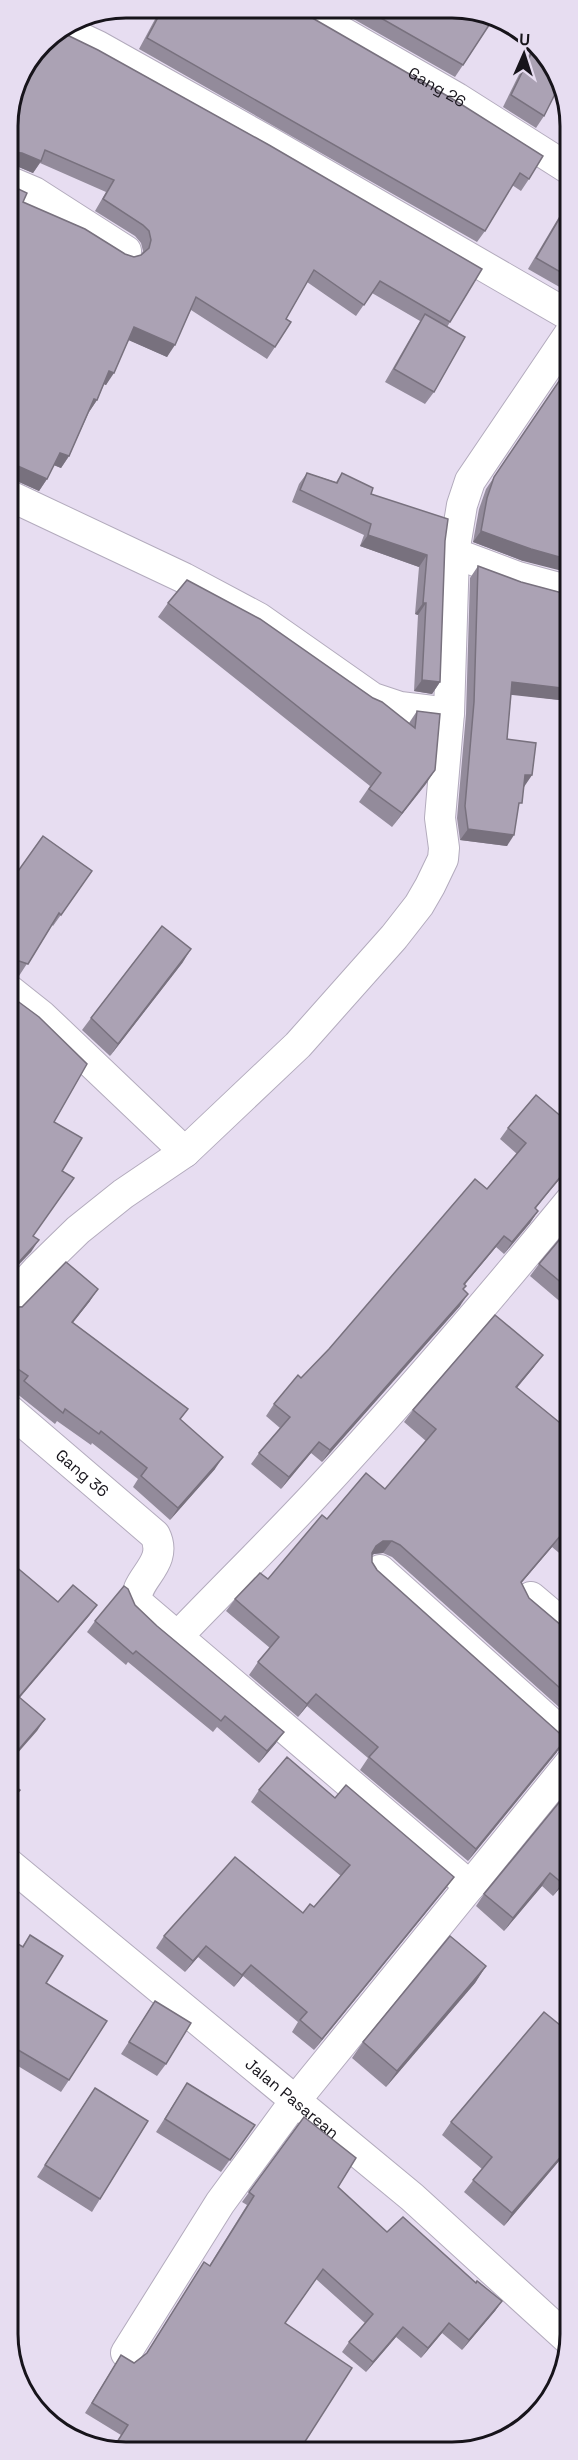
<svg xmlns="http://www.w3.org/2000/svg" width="578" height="2460" font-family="'Space Grotesk',sans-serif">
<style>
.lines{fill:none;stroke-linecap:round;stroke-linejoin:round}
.street-casing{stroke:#b3abbd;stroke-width:32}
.street{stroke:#fff;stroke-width:30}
.wall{fill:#938b9b}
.shaded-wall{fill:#78717e}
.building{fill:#aba2b4;stroke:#78717e;stroke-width:1.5}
.labels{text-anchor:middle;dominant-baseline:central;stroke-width:4.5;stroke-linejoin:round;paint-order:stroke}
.street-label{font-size:16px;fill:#17141b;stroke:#e7ddf1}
.rim{fill:none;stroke:#17141b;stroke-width:3}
</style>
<rect width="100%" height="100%" fill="#e7ddf1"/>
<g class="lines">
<defs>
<g id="street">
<path id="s1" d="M302,9L457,98L569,169"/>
<path d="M62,29L98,46L269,142L570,316"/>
<path d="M8,181L34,192L126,251"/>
<path d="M570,333L470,481L462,505L454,553L518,577L570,591"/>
<path d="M8,495L184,578L259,618L373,698L400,707L449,713"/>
<path d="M8,989L42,1016L185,1152"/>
<path d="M8,1302L37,1270L78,1230L123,1194L185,1152L298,1045L394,937L419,905L430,886L443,859L444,848L440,818L449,713L454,553"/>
<path id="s2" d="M8,1409L155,1535C170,1565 131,1580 138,1603L470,1886"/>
<path d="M380,1570L570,1740"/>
<path d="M531,1597L570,1630"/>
<path d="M177,1637C222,1590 269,1544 313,1497C402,1401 487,1302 570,1201"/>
<path id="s3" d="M8,1863L412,2197L570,2341"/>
<path d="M126,2353L220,2203L295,2101L570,1763"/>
</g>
</defs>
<use href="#street" class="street-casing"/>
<use href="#street" class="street"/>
</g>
<g class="wall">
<path d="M161,8L298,9L529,179L521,191L512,185L485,231L477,242L139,49Z"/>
<path d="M336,9L475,10L463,65L455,77Z"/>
<path d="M43,42L450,322L447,327L434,392L425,404L385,382L420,321L372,293L356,316L307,282L286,319L275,347L267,359L191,310L167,357L129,340L106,385L104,384L97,400L89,412L69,456L61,468L54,465L47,479L39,491L8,477V184L23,202L125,254L134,257L141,255L143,251L141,243L135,236L95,211L106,192L40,163L33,173L14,165Z"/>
<path d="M535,42L536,43L558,88L544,116L536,128L503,107Z"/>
<path d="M569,200L570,293L528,269Z"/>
<path d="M570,365L523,561L473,542L479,509L486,489Z"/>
<path d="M307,473L336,482L342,473L371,494L445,541L440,682L432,694L414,691L418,615L415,614L419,567L360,546L364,535L292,502L299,484Z"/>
<path d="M478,566L521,582L570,595V698L568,701L511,694L507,739L532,775L523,787L518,808L507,846L460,840L457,818L466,714L470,578Z"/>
<path d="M168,603L409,723L417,711L435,770L392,827L359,802L370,786L158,617Z"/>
<path d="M92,871L53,926L52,925L19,976L11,972V881Z"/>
<path d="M183,962L110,1056L82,1030L91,1018Z"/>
<path d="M536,1095L543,1199L535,1209L538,1211L530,1223L504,1254L496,1247L465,1284L460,1306L322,1462L311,1453L281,1489L251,1464L259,1453L280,1428L266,1416L274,1404L301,1378L487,1189L517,1154L500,1139L508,1128Z"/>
<path d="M570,1237V1310L530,1276L539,1264Z"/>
<path d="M90,1301L72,1323L180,1420L215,1469L170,1520L133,1487L138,1479L92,1443L91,1445L57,1421L55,1424L16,1393L19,1388L8,1380V1305L12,1307Z"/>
<path d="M534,1367L517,1388L570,1431V1562L552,1547L521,1583L529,1598L568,1631L570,1632V1717L392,1557L383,1553L374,1554L372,1555V1562L377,1570L557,1752L468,1861L360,1770L368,1758L307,1706L298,1717L249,1675L258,1662L270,1648L226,1611L235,1599L268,1579L327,1519L385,1489L426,1441L404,1422L413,1410Z"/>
<path d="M135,1605L276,1743L259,1763L217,1727L213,1732L128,1662L126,1665L87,1632L95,1621Z"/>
<path d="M570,1789V1876L553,1896L542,1886L504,1931L476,1906L484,1894Z"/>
<path d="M259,1790L335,1798L454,1877L446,1888L314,2050L292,2032L298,2022L243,1976L234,1987L198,1957L185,1972L156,1948L164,1936L303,1913L314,1907L341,1876L251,1802Z"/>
<path d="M30,1935L46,1983L69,2080L61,2092L8,2060V1938L22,1947Z"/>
<path d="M486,1966L475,1983L386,2087L352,2058L363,2042Z"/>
<path d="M155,2001L166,2064L157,2076L121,2054Z"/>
<path d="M570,2012V2148L504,2226L464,2192L482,2169L442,2135L451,2122L560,2025Z"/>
<path d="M187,2083L255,2125L221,2172L156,2132Z"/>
<path d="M95,2088L100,2199L92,2212L37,2177Z"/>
<path d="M304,2117L338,2187L387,2232L476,2283L502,2301L495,2311L462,2350L442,2333L421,2358L396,2337L366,2372L342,2352L349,2342L365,2323L316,2279L285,2323L299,2451L111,2450L121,2435L85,2413L121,2355L134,2363L146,2354L204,2262L209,2266L247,2205L242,2202Z"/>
</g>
<g class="shaded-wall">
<path d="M94,14L88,22L78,18L81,16Z"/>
<path d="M13,152L22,153L41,161L33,173L14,165L8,164V155Z"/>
<path d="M134,327L175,345L167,357L126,339Z"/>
<path d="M109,371L114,373L106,385L101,383Z"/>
<path d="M94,399L97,400L89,412Z"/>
<path d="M60,453L69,456L61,468L51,464Z"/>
<path d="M11,463L47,479L39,491L8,477V467Z"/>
<path d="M481,531L570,560V573L523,561L473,542Z"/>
<path d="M368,535L427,555L419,567L360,546Z"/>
<path d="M423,603H426L418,615L415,614Z"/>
<path d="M422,680L440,682L432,694L414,691Z"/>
<path d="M512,682L570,689V698L568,701L504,694Z"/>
<path d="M435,770L426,784L392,827L402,813Z"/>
<path d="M525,775H532L524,787L517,786Z"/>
<path d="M468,829L514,835L507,846L460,840Z"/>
<path d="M191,949L183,962L110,1056L118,1044Z"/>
<path d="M10,961H19L11,972H8V963Z"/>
<path d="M570,1165V1167L543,1199L526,1220L551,1187Z"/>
<path d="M538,1211L530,1223L504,1254L512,1242Z"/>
<path d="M504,1236L496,1247L456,1295L464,1284Z"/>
<path d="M39,1240L31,1252L8,1276V1274Z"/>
<path d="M98,1289L90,1301L64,1334L72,1322Z"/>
<path d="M468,1294L460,1306L322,1462L330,1450Z"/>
<path d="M543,1355L534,1367L507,1399L516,1387Z"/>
<path d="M319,1442L311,1453L281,1489L289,1477Z"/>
<path d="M223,1457L215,1469L170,1520L178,1508Z"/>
<path d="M561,1535L552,1547L512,1594L521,1582Z"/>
<path d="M383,1541H392L383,1553L374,1554L368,1558L376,1546Z"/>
<path d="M97,1605L89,1616L11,1708L19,1697Z"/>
<path d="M316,1694L307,1706L298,1717L307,1704Z"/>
<path d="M45,1719L37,1731L8,1764V1762Z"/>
<path d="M284,1732L276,1743L259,1763L267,1751Z"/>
<path d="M566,1739L557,1752L468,1861L476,1849Z"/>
<path d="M550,1873L542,1886L504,1931L513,1918Z"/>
<path d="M570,1873V1876L553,1896L562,1883Z"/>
<path d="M454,1877L446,1888L314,2050L322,2039Z"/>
<path d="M206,1946L198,1957L185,1972L193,1961Z"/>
<path d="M251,1965L243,1976L234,1987L242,1975Z"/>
<path d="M486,1966L475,1983L386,2087L397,2071Z"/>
<path d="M570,2146V2148L504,2226L512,2213Z"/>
<path d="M502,2301L495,2311L462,2350L469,2340Z"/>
<path d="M449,2323L442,2333L421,2358L428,2348Z"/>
<path d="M403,2327L396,2337L366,2372L373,2362Z"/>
</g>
<g class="building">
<path d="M163,8L298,9L302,12L456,101L543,156L529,179L520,173L485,231L147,38Z"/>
<path d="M365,9L475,10L493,19L463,65Z"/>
<path d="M60,31L63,33L98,50L269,145L482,269L450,322L380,281L364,305L314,270L286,319L291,322L275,347L196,297L175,345L134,327L114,373L109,371L97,400L94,399L69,456L60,453L47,479L11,463L8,467V184L27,193L23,202L85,229L125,254L134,257L141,255L149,248L151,240L149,231L143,225L103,199L114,180L45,150L41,161L22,153L13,152L8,155V119L17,81L43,42Z"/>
<path d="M536,44L558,88L544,116L511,95Z"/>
<path d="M569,202V277L536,258Z"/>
<path d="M425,314L465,337L434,392L394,369Z"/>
<path d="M570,365V560L531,549L481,531L487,498L494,477Z"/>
<path d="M307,473L337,483L342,473L373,488L371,494L448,519L445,541L440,682L422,680L426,603H423L427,555L368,535L371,524L300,490Z"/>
<path d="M478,566L521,582L570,595V689L512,682L507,739L536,743L532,775H525L522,803H519L514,835L468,829L465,806L474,702Z"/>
<path d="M187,580L260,619L373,698L382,702L415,728L417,711L440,714L435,770L402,813L369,789L381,773L168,603Z"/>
<path d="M43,836L92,871L61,915L59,913L28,964L19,961H10L8,963V879L11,881Z"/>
<path d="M162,926L191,949L118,1044L91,1018Z"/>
<path d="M8,994L39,1017L87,1064L54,1122L82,1138L62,1171L74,1178L33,1236L39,1240L8,1274Z"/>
<path d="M536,1095L570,1124V1165L535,1208L538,1211L512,1242L504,1236L464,1284L466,1286L463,1289L468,1294L330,1450L319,1442L289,1477L259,1453L290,1417L274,1404L298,1375L301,1378L329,1349L475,1179L487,1189L526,1143L508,1128Z"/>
<path d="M565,1233L570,1237V1290L539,1264Z"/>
<path d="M66,1262L98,1289L72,1322L188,1409L180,1419L223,1457L178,1508L141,1476L147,1468L101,1431L99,1434L65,1409L63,1413L24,1381L28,1376L8,1362V1305L12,1307H22Z"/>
<path d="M495,1315L543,1355L516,1387L570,1431V1542L561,1535L521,1582L529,1598L568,1631L570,1632V1697L400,1545L392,1541H383L376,1546L372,1553V1562L377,1570L566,1739L476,1849L369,1757L378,1747L316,1694L307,1704L258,1662L279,1637L235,1599L260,1573L268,1579L322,1515L327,1519L366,1473L385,1489L436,1429L413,1410Z"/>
<path d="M8,1560L58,1602L73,1585L97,1605L19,1697L45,1719L8,1762Z"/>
<path d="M124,1586L128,1589L135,1605L157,1626L284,1732L267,1751L225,1716L221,1721L136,1651L133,1654L95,1621Z"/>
<path d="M287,1757L335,1798L346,1785L454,1877L322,2039L300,2020L307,2012L251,1965L242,1975L206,1946L193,1961L164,1936L235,1857L303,1913L310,1904L314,1907L350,1865L259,1790Z"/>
<path d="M8,1781L20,1790L8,1804Z"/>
<path d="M570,1789V1873L562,1883L550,1873L513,1918L484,1894Z"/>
<path d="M30,1935L63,1956L46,1983L107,2021L69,2080L8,2044V1938L23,1947Z"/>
<path d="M450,1936L486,1966L397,2071L363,2042Z"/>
<path d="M155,2001L191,2023L166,2064L129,2042Z"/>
<path d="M544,2012L560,2025L570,2012V2146L512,2213L473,2180L492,2157L451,2122Z"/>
<path d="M187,2083L255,2125L230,2160L165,2119Z"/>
<path d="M95,2088L148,2121L100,2199L45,2165Z"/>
<path d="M304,2117L356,2158L338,2187L387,2232L403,2217L476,2283L477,2281L502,2301L469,2340L449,2323L428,2348L403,2327L373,2362L349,2342L373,2314L323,2269L285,2323L352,2368L299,2451L112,2450L128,2425L92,2403L121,2355L134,2363L147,2353L204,2262L210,2266L254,2196L249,2192Z"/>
</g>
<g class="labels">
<g class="street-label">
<text stroke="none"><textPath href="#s1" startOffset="156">Gang 26</textPath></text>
<text stroke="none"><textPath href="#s2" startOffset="98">Gang 36</textPath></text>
<text stroke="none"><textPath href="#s3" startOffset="369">Jalan Pasarean</textPath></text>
</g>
</g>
<path d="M0 0H578V2460H0ZM126 18H452A108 108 0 0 1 560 126V2334A108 108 0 0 1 452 2442H126A108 108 0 0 1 18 2334V126A108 108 0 0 1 126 18Z" fill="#e7ddf1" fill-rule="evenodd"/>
<path class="rim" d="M126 18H452A108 108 0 0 1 560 126V2334A108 108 0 0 1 452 2442H126A108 108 0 0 1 18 2334V126A108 108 0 0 1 126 18Z"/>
<g transform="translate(524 54) rotate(3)" stroke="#e7ddf1" stroke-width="4.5" paint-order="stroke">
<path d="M0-4.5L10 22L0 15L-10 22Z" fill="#17141b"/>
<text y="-9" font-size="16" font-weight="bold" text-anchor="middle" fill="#17141b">U</text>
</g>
</svg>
